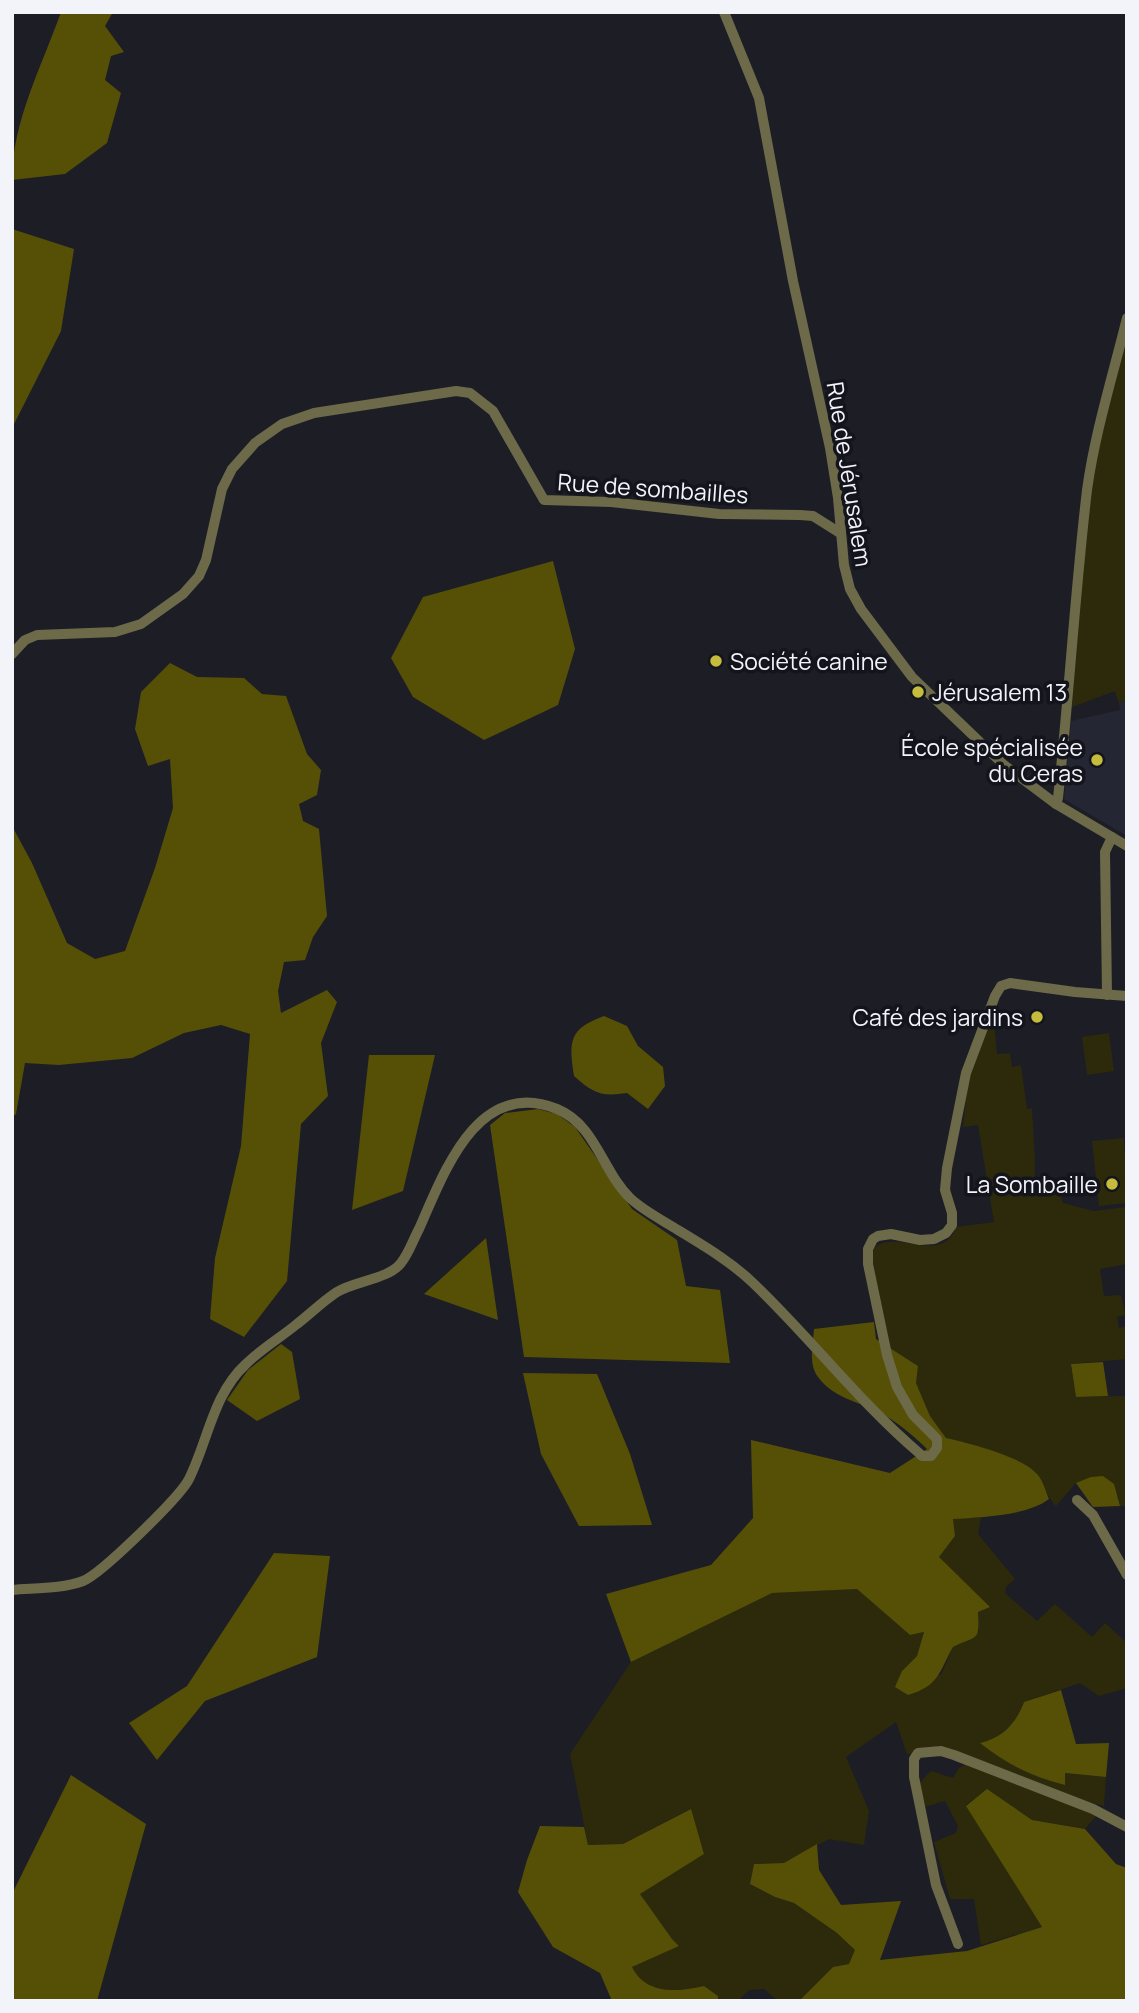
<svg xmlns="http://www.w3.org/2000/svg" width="1139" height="2013" font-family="Manrope,sans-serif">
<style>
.built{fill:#252634}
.green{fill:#2c2a0b}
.forest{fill:#555006}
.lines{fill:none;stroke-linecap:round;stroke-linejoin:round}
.minor{stroke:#6c6a49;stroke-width:10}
.poi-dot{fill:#c5bc3d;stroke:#13141c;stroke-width:2.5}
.labels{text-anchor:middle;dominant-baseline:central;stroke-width:7;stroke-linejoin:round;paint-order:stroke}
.street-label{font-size:23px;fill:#f3f3fa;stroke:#13141c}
.poi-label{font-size:23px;fill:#f3f3fa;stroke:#13141c;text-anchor:end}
</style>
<rect width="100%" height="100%" fill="#1d1d26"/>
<path class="built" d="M1127,701V836L1064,799L1071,721L1120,710L1119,702Z"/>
<g class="green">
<path d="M1127,332V701L1119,702L1121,710L1115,691L1072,707L1081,577L1084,573L1081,572L1092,470Z"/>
<path d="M993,1011L997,1054L1010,1053L1012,1067L1021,1065L1027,1109L1032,1108L1035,1161L1034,1193L1060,1195L1063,1203L1094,1211L1127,1207V1264L1100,1269L1104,1296L1121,1295L1125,1315L1117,1317L1119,1328L1127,1326V1359L1071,1364L1076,1397L1127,1396V1506H1120L1118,1496L1076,1483L1056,1506C1046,1497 1045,1483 1037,1474C1021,1457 969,1443 946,1438L930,1416L916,1383L918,1366L889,1347L872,1258L874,1248C896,1228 943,1266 956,1227L994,1222L978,1125L963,1127L969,1071Z"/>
<path d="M1109,1033L1114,1071L1087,1075L1082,1037Z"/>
<path d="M1124,1138L1127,1203L1099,1206L1092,1141Z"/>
<path d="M981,1517L978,1534L1015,1579L1006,1587L1005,1593L1037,1621L1055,1604L1092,1637L1105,1623L1127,1643V1688L1099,1696L1080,1683L1024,1702C1016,1723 1003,1737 981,1743L1065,1785L1064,1773L1106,1777L1104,1806L1075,1798L950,1751L907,1754L896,1722L846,1757L869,1811L864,1845L829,1839L784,1863L754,1864L750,1884L775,1897L794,1903L837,1933L856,1950L849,1964L833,1967L799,2001H778L764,1989L749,1990L738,2001H718V1996L704,1986C678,1992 646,1995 632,1967L679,1946L672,1939L639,1893L704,1854L690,1809L623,1844L588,1845L570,1754L631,1662L772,1593L857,1589L910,1635L924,1632L917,1656L902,1671L941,1675L953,1647L979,1631L978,1612L939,1557L955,1536L953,1519Z"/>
<path d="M968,1763L1097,1815L1085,1829L1032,1820L987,1790L966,1805L1042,1927L981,1945L974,1899H950L934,1842L956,1833L958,1826L945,1801L924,1807L919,1783L931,1771L953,1778L959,1768Z"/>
</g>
<g class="forest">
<path d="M61,12H113L105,26L124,52L111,56L105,80L121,93L107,143L65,174L12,180C12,122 42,66 61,12Z"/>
<path d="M12,229L74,249L61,331L12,428Z"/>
<path d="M553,561L575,649L558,705L484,740L413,697L391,658L423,597Z"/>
<path d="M170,663L197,677L244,678L262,694L286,696L307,754L321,770L317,795L299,804L303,821L319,829L327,916L313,937L305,960L284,962L278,991L281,1013L327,990L337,1002L321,1043L328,1096L301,1124L287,1281L244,1337L210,1319L215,1258L241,1146L250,1034L221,1025L184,1033L132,1058L59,1065L25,1063L16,1114L12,1117V826L32,863L67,943L95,959L125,951L155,868L173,808L170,759L148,766L135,729L141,692Z"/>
<path d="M604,1016L627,1026L638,1046L663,1067L665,1086L648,1109L627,1093C601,1097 593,1093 574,1076C569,1042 568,1029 604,1016Z"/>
<path d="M369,1055H435L403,1191L352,1210Z"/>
<path d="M538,1109L557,1114L575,1127L632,1209L677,1240L686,1286L720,1290L730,1363L524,1357L490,1125L505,1113Z"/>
<path d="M486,1238L498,1320L424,1294Z"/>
<path d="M874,1322L876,1339L918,1366L916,1383L930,1416L946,1438C969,1443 1023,1457 1037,1474C1043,1480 1046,1492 1049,1499C1027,1516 981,1517 953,1519L955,1536L939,1557L990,1607L978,1612C980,1643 977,1635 953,1647C939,1672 939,1686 908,1695L895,1687L902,1671L917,1656L924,1632L910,1635L857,1589L772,1593L631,1662L606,1594L711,1565L753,1518L751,1440L890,1473L927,1449C916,1438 902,1426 889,1418C867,1403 834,1400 818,1377C808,1364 813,1345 814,1329Z"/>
<path d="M281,1344L292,1352L300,1399L257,1421L227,1400L248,1370Z"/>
<path d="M1103,1362L1108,1396L1076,1397L1071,1364Z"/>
<path d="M523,1373L597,1374L630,1454L652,1525L579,1526L541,1454Z"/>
<path d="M1103,1476L1114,1484L1120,1506L1093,1507L1076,1483L1091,1477Z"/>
<path d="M274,1553L330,1556L317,1657L205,1701L157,1760L129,1723L187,1686Z"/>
<path d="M1061,1690L1076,1744L1109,1743L1106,1777L1065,1773V1785C1033,1777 1006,1764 980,1743C1003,1738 1016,1723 1024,1702Z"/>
<path d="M71,1775L146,1824L97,2001H12V1894Z"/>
<path d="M987,1789L1032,1820L1085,1829L1116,1864L1127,1868V2001H799L833,1967L849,1964L855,1950L837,1933L794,1903L775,1897L750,1884L754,1864L784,1863L817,1844L819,1870L841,1905L901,1901L880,1960L967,1951L1042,1927L966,1806Z"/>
<path d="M691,1809L704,1854L640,1894L672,1939L679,1946L632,1967C646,1995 678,1992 704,1986L718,1996V2001H612L600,1973L553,1947L518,1892L527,1860L540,1826L584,1827L588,1845L623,1844Z"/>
</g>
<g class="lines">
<g class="minor">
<path d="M724,12L759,98L793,281L830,448L838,498L844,565L850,589L861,609L912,677L1004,765L1056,804L1127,846"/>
<path d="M12,654L25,640L37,635L115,632L141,624L183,594L199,576L206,560L222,489L232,469L255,443L282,424L314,413L456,391L470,393L493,411L544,500L611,502L719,514L800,515L813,516L840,533"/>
<path d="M1056,804L1058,798C1069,696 1075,592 1087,490C1095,432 1113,375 1127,318"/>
<path d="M1107,995L1105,852L1112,837"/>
<path d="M1077,1500L1093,1515L1127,1575"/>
<path d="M12,1590C34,1588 62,1589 83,1581C101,1574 180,1497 189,1479C208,1441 213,1394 246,1364C261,1349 280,1338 297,1324C310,1314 323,1301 337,1292C355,1281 389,1279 401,1263C409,1253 413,1240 419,1229C444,1173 477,1077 557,1109C596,1125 602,1171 630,1198C644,1211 662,1220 678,1230C704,1246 730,1261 752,1282C810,1337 858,1401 919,1453L922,1456H931L937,1448V1439L913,1415L897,1387L887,1355L868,1264V1249L873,1239L878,1236L891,1234L920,1240L934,1239L946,1233L952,1225V1213L945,1190L947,1168L966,1073L995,996L1001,986L1010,983L1075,992L1127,996"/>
<path d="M958,1944L936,1885L914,1777V1759L918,1753L941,1751L954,1755L1093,1809L1127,1827"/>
</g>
</g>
<g class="poi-dot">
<circle cx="716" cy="661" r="7"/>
<circle cx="918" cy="692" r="7"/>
<circle cx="1097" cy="760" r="7"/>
<circle cx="1037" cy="1017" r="7"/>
<circle cx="1112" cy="1184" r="7"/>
</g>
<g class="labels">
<g class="street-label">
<text transform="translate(850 474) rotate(81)">Rue de Jérusalem</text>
<text transform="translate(653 488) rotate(4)">Rue de sombailles</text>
</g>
<g class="poi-label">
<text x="730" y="661" text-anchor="start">Société canine</text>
<text x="932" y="692" text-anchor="start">Jérusalem 13</text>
<text x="1083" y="747">École spécialisée<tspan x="1083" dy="26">du Ceras</tspan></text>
<text x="1023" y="1017">Café des jardins</text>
<text x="1098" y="1184">La Sombaille</text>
</g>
</g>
<rect width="1139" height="2013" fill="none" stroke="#f3f3fa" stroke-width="28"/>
</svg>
